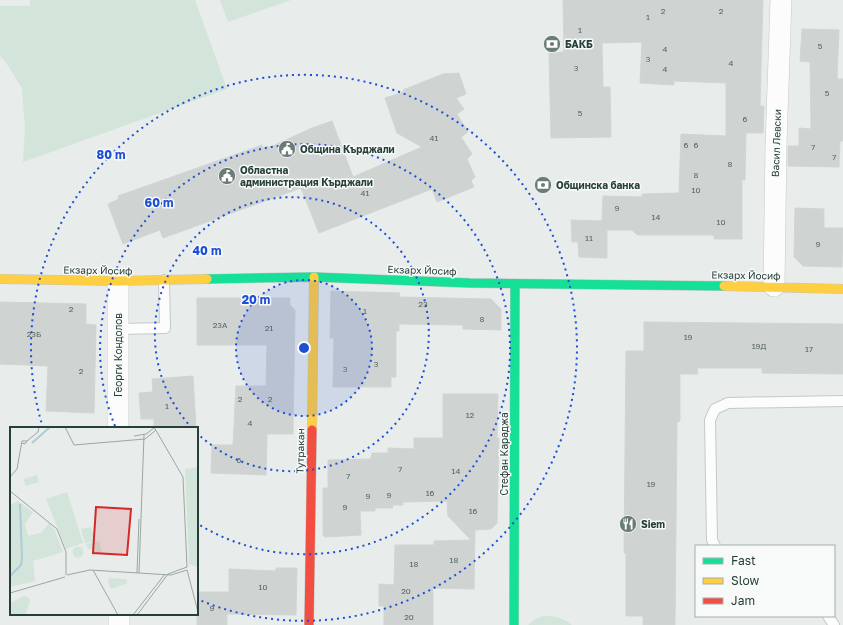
<svg xmlns="http://www.w3.org/2000/svg" width="843" height="625" font-family="'Golos Text',sans-serif">
<style>
.green{fill:#d3e4da}
.building{fill:#cfd3d2;stroke:#d1d5d3}
.lines{fill:none;stroke-linecap:round;stroke-linejoin:round}
.lane-casing{stroke:#c5c9c8;stroke-width:12}
.street-casing{stroke:#c5c9c8;stroke-width:22}
.fast-casing{stroke:#c2c8c6;stroke-width:10}
.slow-casing{stroke:#c2c8c6;stroke-width:10}
.jam-casing{stroke:#c2c8c6;stroke-width:10}
.lane{stroke:#fcfcfc;stroke-width:10}
.street{stroke:#fcfcfc;stroke-width:21}
.fast{stroke:#16e098;stroke-width:9}
.slow{stroke:#ffcf43;stroke-width:9}
.jam{stroke:#f24e42;stroke-width:9}
.ring{fill:none;stroke:#1d4ed8;stroke-width:2;stroke-dasharray:2 4}
.labels{text-anchor:middle;dominant-baseline:central;stroke-width:3;stroke-linejoin:round;paint-order:stroke}
.number-label{font-size:8px;fill:#516562}
.poi-label{font-size:10px;font-weight:bold;fill:#263f3b;stroke:#f7faf9;text-anchor:start}
.street-label{font-size:10px;fill:#263f3b;stroke:#f7faf9}
.inset-river{fill:none;stroke:#acccd6;stroke-width:2}
.inset-road{fill:none;stroke:#9aa7a4;stroke-width:1}
.view{fill:#d62828;fill-opacity:0.15;stroke:#d62828;stroke-width:2}
.inset-edge{fill:none;stroke:#263f3b;stroke-width:2}
.centre{fill:#1d4ed8;stroke:#f7faf9;stroke-width:2}
.ring-label{font-size:12px;text-anchor:middle;font-weight:bold;fill:#1d4ed8;stroke:#f7faf9;stroke-width:3;stroke-linejoin:round;paint-order:stroke}
</style>
<rect width="100%" height="100%" fill="#e8ecea"/>
<g class="green">
<path d="M30,0H195L227,89L23,162L25,128L22,88L5,61L0,56V6H30Z"/>
<path d="M220,0H291L228,22Z"/>
<path d="M543,616C555,616 563,618 572,625H528L534,620Z"/>
</g>
<g class="building">
<path d="M563,0H763L760,106H764L763,133H746L745,180H742V239H714V235H637L632,230H607V258L579,257L578,242H572L571,220L602,221L603,196L642,197V194L679,193L681,134L726,136V83L674,81V85L640,83L642,42L602,43L603,87H610L611,137L551,138L549,53L564,52Z"/>
<path d="M802,29L839,30L837,79H843V141H840L839,167L788,166V146H799V128L811,129L810,62L800,61Z"/>
<path d="M459,73L466,94L456,98L464,109L457,114L468,132L461,137L472,154L467,159L475,177L471,181L474,187L437,202L432,189L319,233L301,188L163,238L160,230L123,244L108,204L119,199L118,196L262,145L263,148L268,146V148L312,128L332,121L353,177L422,147L397,133L385,98L404,92L403,90L443,74Z"/>
<path d="M795,208L824,209V228H843L842,267L803,266L794,257Z"/>
<path d="M331,291L400,293L399,297L491,299L501,309V330L463,329V325L399,324V331H396V377H391V387H333L334,338H330Z"/>
<path d="M197,298H290V305L295,310L293,434H267L266,475L211,473L212,445H233L236,386H266L267,345H197Z"/>
<path d="M0,302L86,304V324L96,325L94,413L46,411L48,366L0,364Z"/>
<path d="M644,322L843,324V374L762,373V368H697L698,374H680V421L677,422L675,625H643V616H626V553H624L626,351H644Z"/>
<path d="M193,376L196,428H154V419H141L139,393L153,392L152,379Z"/>
<path d="M443,394H498L497,438H499L497,523L491,529L475,530L474,589L433,588V625H384V606H379V584L394,585L395,545H434V541L471,540L448,516L447,501L403,502V505H392L393,508H375V511H360L361,535L325,537L323,535V488H328V460L371,459L372,453H388V448L414,449V438H443Z"/>
<path d="M276,568H297L296,615L227,614V625H197V592H229V569L276,571Z"/>
</g>
<g class="lines">
<defs>
<g id="lane">
<path d="M119,329L165,328L164,280"/>
<path d="M715,546L712,540L710,420L715,409L728,403L843,401"/>
<path d="M828,616L834,625"/>
</g>
<g id="street">
<path d="M118,281V428"/>
<path d="M774,286L776,145L781,0"/>
<path d="M119,614V625"/>
</g>
<g id="fast">
<path d="M207,279L314,277L470,283L724,286"/>
<path d="M514,625L515,284"/>
</g>
<g id="slow">
<path d="M0,279L118,281L207,279"/>
<path d="M724,286L843,289"/>
<path d="M312,430L314,277"/>
</g>
<path id="jam" d="M309,625L312,430"/>
</defs>
<use href="#lane" class="lane-casing"/>
<use href="#street" class="street-casing"/>
<use href="#fast" class="fast-casing"/>
<use href="#slow" class="slow-casing"/>
<use href="#jam" class="jam-casing"/>
<use href="#lane" class="lane"/>
<use href="#street" class="street"/>
<use href="#fast" class="fast"/>
<use href="#slow" class="slow"/>
<use href="#jam" class="jam"/>
</g>
<circle cx="304" cy="348" r="68" fill="#1d4ed8" fill-opacity=".12"/>
<g class="ring">
<circle cx="304" cy="348" r="68"/>
<path d="M192 428A137 137 0 1 1 198 434"/>
<path d="M115 426A205 205 0 1 1 198 524"/>
<path d="M43 428A273 273 0 1 1 197 599"/>
</g>
<defs>
<symbol id="bank-disc" viewBox="-11 -11 22 22"><circle r="9.5" fill="#6a7c78" stroke="#f7faf9"/><path d="M-6-4H6V4H-6ZM0-2.3a2.3 2.3 0 1 0 0 4.6a2.3 2.3 0 1 0 0-4.6Z" fill="#fff"/></symbol>
<symbol id="civic-disc" viewBox="-11 -11 22 22"><circle r="9.5" fill="#6a7c78" stroke="#f7faf9"/><path d="M-.6-6.5H3V-4.5H.6V-3L4-1V1h2V6H-6V1h2V-1L-.6-3ZM-1.2 2.5V6h2.4V2.5Z" fill="#fff"/></symbol>
<symbol id="restaurant-disc" viewBox="-11 -11 22 22"><circle r="9.5" fill="#6a7c78" stroke="#f7faf9"/><path d="M-5-6h1v4h1v-4h1v4h1v-4h1v5L-1.5 .5V6h-2V.5L-5-1ZM5-6V6H3V1.5H1.5Q1.5-4 5-6Z" fill="#fff"/></symbol>
</defs>
<g fill-rule="evenodd">
<use href="#bank-disc" x="542" y="34" width="20" height="20"/>
<use href="#civic-disc" x="277" y="139" width="20" height="20"/>
<use href="#civic-disc" x="217" y="166" width="20" height="20"/>
<use href="#bank-disc" x="533" y="175" width="20" height="20"/>
<use href="#restaurant-disc" x="618" y="514" width="20" height="20"/>
</g>
<g class="labels">
<g class="number-label">
<text x="663" y="11">2</text>
<text x="721" y="11">2</text>
<text x="648" y="17">1</text>
<text x="580" y="30">1</text>
<text x="820" y="46">5</text>
<text x="665" y="49">4</text>
<text x="648" y="59">3</text>
<text x="731" y="63">4</text>
<text x="576" y="68">3</text>
<text x="665" y="69">4</text>
<text x="827" y="93">5</text>
<text x="580" y="113">5</text>
<text x="745" y="119">6</text>
<text x="434" y="138">41</text>
<text x="686" y="145">6</text>
<text x="696" y="145">6</text>
<text x="813" y="147">7</text>
<text x="834" y="157">7</text>
<text x="730" y="164">8</text>
<text x="696" y="175">8</text>
<text x="696" y="190">10</text>
<text x="365" y="193">41</text>
<text x="617" y="208">9</text>
<text x="656" y="217">14</text>
<text x="721" y="222">10</text>
<text x="589" y="238">11</text>
<text x="818" y="244">9</text>
<text x="423" y="304">23</text>
<text x="71" y="309">2</text>
<text x="365" y="311">1</text>
<text x="482" y="319">8</text>
<text x="220" y="325">23А</text>
<text x="269" y="328">21</text>
<text x="34" y="334">23Б</text>
<text x="688" y="337">19</text>
<text x="759" y="346">19Д</text>
<text x="809" y="349">17</text>
<text x="376" y="364">3</text>
<text x="345" y="369">3</text>
<text x="81" y="371">2</text>
<text x="240" y="399">2</text>
<text x="270" y="399">2</text>
<text x="167" y="406">1</text>
<text x="470" y="415">12</text>
<text x="250" y="423">4</text>
<text x="239" y="460">6</text>
<text x="400" y="469">7</text>
<text x="456" y="471">14</text>
<text x="348" y="476">7</text>
<text x="651" y="484">19</text>
<text x="430" y="493">16</text>
<text x="389" y="495">9</text>
<text x="368" y="496">9</text>
<text x="345" y="507">9</text>
<text x="473" y="511">16</text>
<text x="454" y="560">18</text>
<text x="414" y="564">18</text>
<text x="263" y="587">10</text>
<text x="406" y="591">20</text>
<text x="212" y="608">9</text>
<text x="409" y="617">20</text>
</g>
<g class="poi-label">
<text x="565" y="44">БАКБ</text>
<text x="300" y="149">Община Кърджали</text>
<text x="240" y="170">Областна<tspan x="240" dy="12">администрация Кърджали</tspan></text>
<text x="556" y="185">Общинска банка</text>
<text x="641" y="524">Siem</text>
</g>
<g class="street-label">
<text transform="translate(776 143) rotate(-88)">Васил Левски</text>
<text transform="translate(98 270) rotate(1)">Екзарх Йосиф</text>
<text transform="translate(422 270) rotate(2)">Екзарх Йосиф</text>
<text transform="translate(746 275) rotate(1)">Екзарх Йосиф</text>
<text transform="translate(118 355) rotate(-90)">Георги Кондолов</text>
<text transform="translate(300 451) rotate(-89)">Тутракан</text>
<text transform="translate(504 454) rotate(-90)">Стефан Караджа</text>
</g>
</g>
<g transform="translate(10 427)">
<rect width="188" height="188" fill="#e8ecea"/>
<path d="M188,40V140L179,137L175,42ZM27,48L29,55L16,59L13,52ZM57,65L73,116L56,122L36,72ZM8,74L23,85L15,97L18,109L31,106L39,96L45,104L53,125L23,134L25,154L0,160V78ZM81,100L85,114L75,116L71,102ZM89,114L92,125L86,126L83,130L82,122H78L76,117ZM62.5 125a5.5 5.5 0 1 1 11 0a5.5 5.5 0 1 1-11 0ZM99,151L116,152L118,156L101,162L98,155ZM14,169L19,171L20,174L15,188H0V176Z" fill="#d3e4da"/>
<path class="inset-river" d="M22,16L40,0M0,149L11,138L12,130L10,77"/>
<path class="inset-road" d="M55,0L64,18M144,0L173,50L177,140M124,9L136,7L144,1M17,14L28,5L29,0M64,18L135,12L146,3M0,50L7,42L12,14H17L15,17L12,16M0,64L47,102L56,125V148M83,143L108,188M177,143L188,185M127,146L129,92M129,146L134,8M158,147L177,140M57,148L80,143L161,148L177,143M0,166L55,150M123,188L155,147M127,188L158,147"/>
<path class="view" d="M86,80L121,82L117,128L83,126Z"/>
<rect width="188" height="188" class="inset-edge"/>
</g>
<circle cx="304" cy="348" r="6" class="centre"/>
<g class="ring-label">
<text x="111" y="159">80 m</text>
<text x="159" y="207">60 m</text>
<text x="207" y="255">40 m</text>
<text x="256" y="304">20 m</text>
</g>
<rect x="695" y="545" width="140" height="72" fill="#f7faf9" stroke="#a3afad"/>
<rect x="703" y="558" width="20" height="6" fill="#16e098" stroke="#a3afad"/>
<text x="731" y="565" font-size="12" fill="#263f3b">Fast</text>
<rect x="703" y="578" width="20" height="6" fill="#ffcf43" stroke="#a3afad"/>
<text x="731" y="585" font-size="12" fill="#263f3b">Slow</text>
<rect x="703" y="598" width="20" height="6" fill="#f24e42" stroke="#a3afad"/>
<text x="731" y="605" font-size="12" fill="#263f3b">Jam</text>
</svg>
